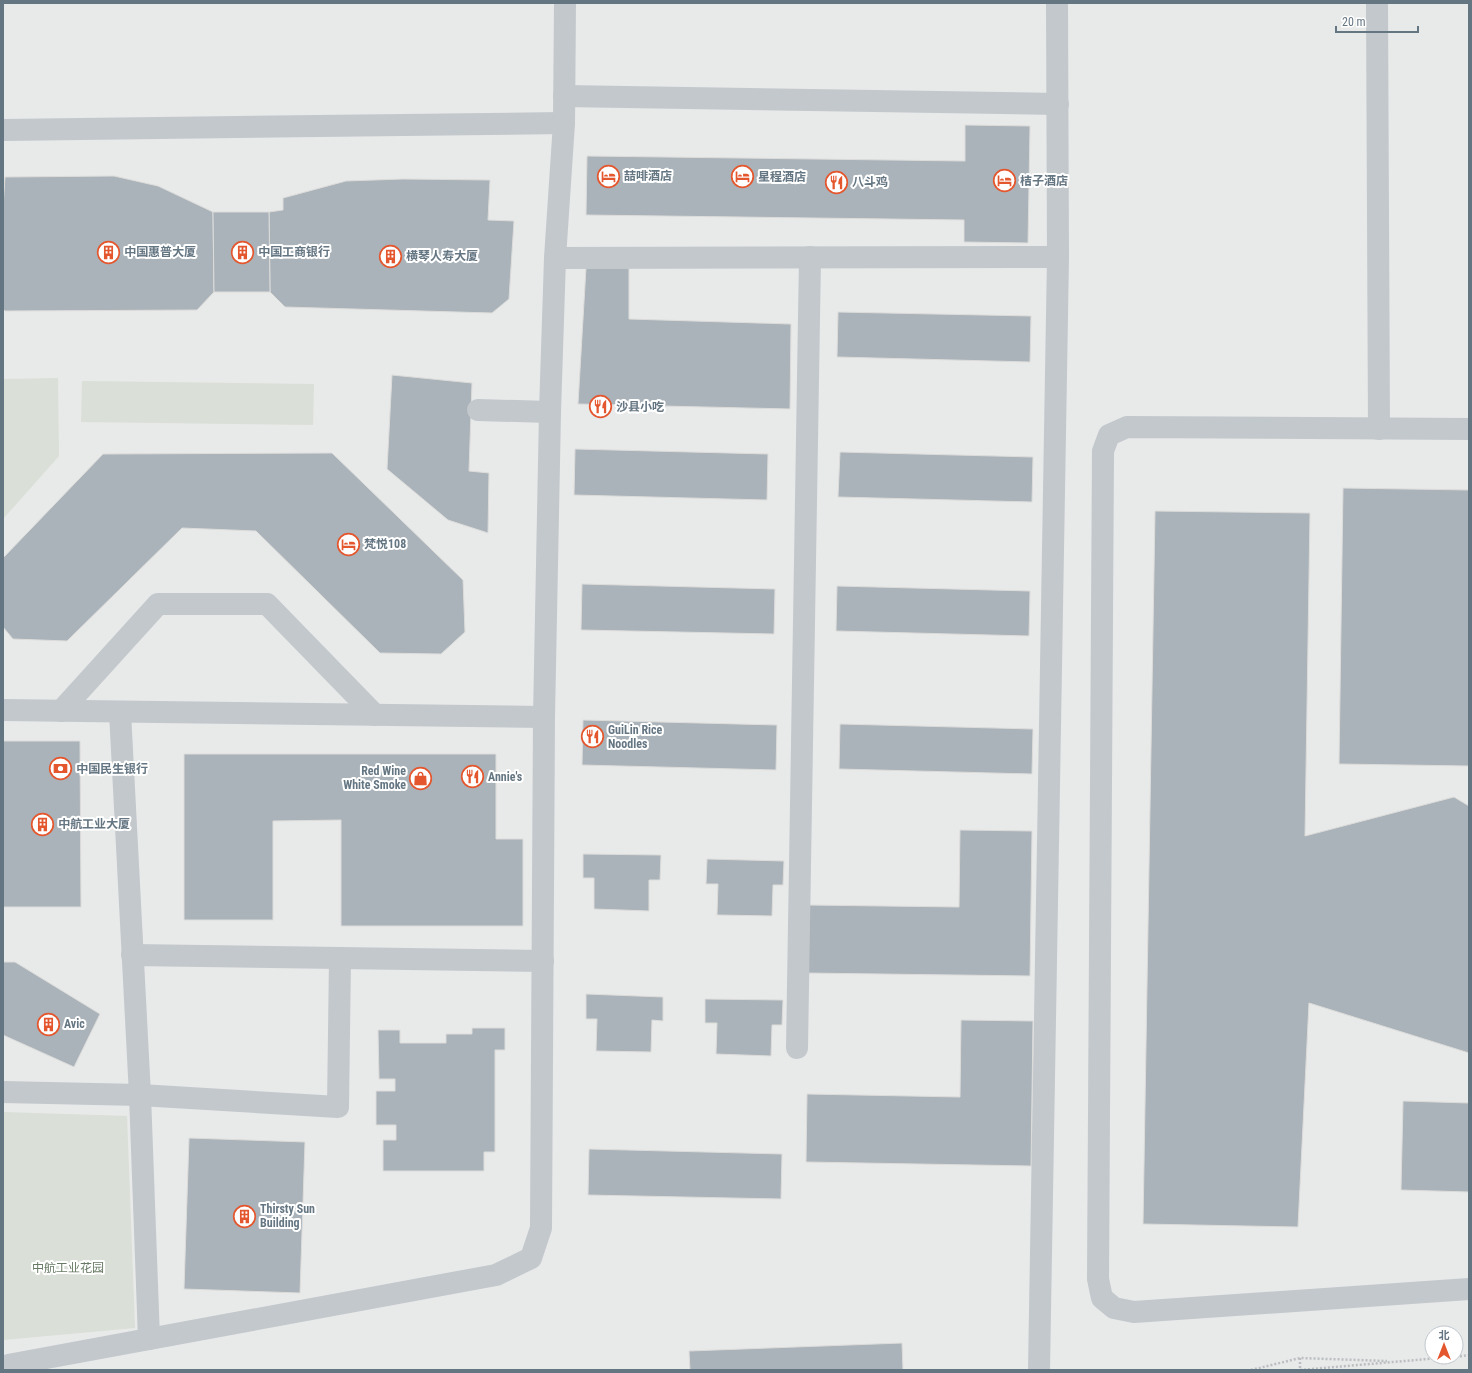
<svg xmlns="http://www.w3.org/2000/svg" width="1472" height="1373" font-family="'Roboto Condensed','Noto Sans SC',sans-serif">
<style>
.built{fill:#e8e9e9;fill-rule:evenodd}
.green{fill:#dadfd7}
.building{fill:#aab3b9;stroke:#dcdcda}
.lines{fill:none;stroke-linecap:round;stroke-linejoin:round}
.path{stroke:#bbbfc2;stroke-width:2.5;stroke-dasharray:2 2;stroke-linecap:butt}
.minor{stroke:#c3c8cc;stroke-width:22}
.path-bridge{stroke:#bbbfc2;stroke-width:2.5;stroke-dasharray:2 2;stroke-linecap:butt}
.labels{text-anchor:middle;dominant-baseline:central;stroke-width:4;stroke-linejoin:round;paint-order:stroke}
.poi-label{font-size:12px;font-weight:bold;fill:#657683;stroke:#fff;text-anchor:start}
.park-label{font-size:12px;fill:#687a64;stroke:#fff}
</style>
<rect width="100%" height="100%" fill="#fafaf8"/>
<path class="built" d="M3,3H1469V1370H3ZM1432,1333H1456V1357H1432Z"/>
<g class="green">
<path d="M58,378L59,456L3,519V379Z"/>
<path d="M82,381L314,384L313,425L81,422Z"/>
<path d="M3,1112L127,1116L135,1328L3,1340Z"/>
</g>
<g class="building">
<path d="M965,125L1030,126L1028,243L964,242V220L586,215L587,156L965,161Z"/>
<path d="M114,176L158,186L213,212L214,292L197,310L5,311L3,309V208L5,177Z"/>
<path d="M403,179L490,180L488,220L514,221L509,299L492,313L285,307L270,292L269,212L283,210V198L346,181Z"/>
<path d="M213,212H269L270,292H214Z"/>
<path d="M586,268H629V319L791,324L790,409L578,404Z"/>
<path d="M838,312L1031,316L1030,362L837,357Z"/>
<path d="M392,375L472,383L469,471L489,473L488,533L448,520L387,469Z"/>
<path d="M575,449L768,454L767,500L574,495Z"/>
<path d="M840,452L1033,457L1032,502L838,497Z"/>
<path d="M332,453L463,580L465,632L441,654L380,653L256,531L182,528L67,641L13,639L3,627V558L103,454Z"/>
<path d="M1343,488L1469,490V766L1339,764Z"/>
<path d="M1155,511L1310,513L1305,836L1454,797L1469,806V1053L1309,1003L1298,1227L1143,1224Z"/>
<path d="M582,584L775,589L774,634L581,630Z"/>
<path d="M837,586L1030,591L1029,636L836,631Z"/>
<path d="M583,720L777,725L776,770L582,765Z"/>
<path d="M840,724L1033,729L1032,774L839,769Z"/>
<path d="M3,741H80L81,907H3Z"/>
<path d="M184,754H496V839H523V926H341V820L273,821V920H184Z"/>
<path d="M960,830L1032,831L1030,976L805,973L807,905L959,907Z"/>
<path d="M583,854L661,855L660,880H649V911L594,909V878H583Z"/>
<path d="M707,859L784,861L783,885H773L772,916L717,915L718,884H706Z"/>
<path d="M3,962H15L100,1014L74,1067L3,1035Z"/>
<path d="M586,994L663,997V1021L652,1020L651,1052L596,1051L597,1019H586Z"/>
<path d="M705,999L783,1000L782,1025H772L771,1056L716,1054L717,1023H705Z"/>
<path d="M961,1020L1033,1021L1031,1166L806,1162L807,1094L960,1097Z"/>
<path d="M472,1028H505V1050H495V1152H484V1171H383V1140H396V1125H376V1091H395V1079H379L378,1030H400V1043H446V1034H472Z"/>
<path d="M1403,1101L1469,1103V1192L1401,1190Z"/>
<path d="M189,1138L305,1142L300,1293L184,1289Z"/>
<path d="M589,1149L782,1154L781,1199L588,1195Z"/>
<path d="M902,1343L903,1370H690L689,1351Z"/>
</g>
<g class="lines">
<g class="path">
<path d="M1456,1357L1469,1355"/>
<path d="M1251,1370L1300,1358L1387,1361"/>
<path d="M1300,1370L1451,1357"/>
</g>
<g class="minor">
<path d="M1377,3L1379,429"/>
<path d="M564,96L1058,104"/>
<path d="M3,130L564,123"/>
<path d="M555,258L1058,257"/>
<path d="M478,410L550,412"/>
<path d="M1469,429L1127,427L1109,435L1103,451L1098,1279L1102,1298L1114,1308L1134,1312L1469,1289"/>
<path d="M3,710L544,717"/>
<path d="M61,711L158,604H267L375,715"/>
<path d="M132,955L543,961"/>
<path d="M797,1048L810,257"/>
<path d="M3,1092L140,1095L120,712"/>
<path d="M149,1339L140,1095L338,1107L340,958"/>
<path d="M8,1365L496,1275L531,1258L541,1228L544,717L550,412L555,258L564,123L565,3"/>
<path d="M1039,1370L1058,257L1057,3"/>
</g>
<path class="path-bridge" d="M1300,1358V1370"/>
</g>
<defs>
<symbol id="hotel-ring" viewBox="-11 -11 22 22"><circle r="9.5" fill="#fff" stroke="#e4572e" stroke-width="1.5"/><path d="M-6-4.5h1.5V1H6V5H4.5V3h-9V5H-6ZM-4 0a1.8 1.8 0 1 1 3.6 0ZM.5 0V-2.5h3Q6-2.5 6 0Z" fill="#e4572e"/></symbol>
<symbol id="restaurant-ring" viewBox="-11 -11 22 22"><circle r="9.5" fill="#fff" stroke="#e4572e" stroke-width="1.5"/><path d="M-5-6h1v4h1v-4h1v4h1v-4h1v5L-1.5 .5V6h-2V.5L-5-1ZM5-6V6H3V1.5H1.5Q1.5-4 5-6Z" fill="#e4572e"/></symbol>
<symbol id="building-ring" viewBox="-11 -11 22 22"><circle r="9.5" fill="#fff" stroke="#e4572e" stroke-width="1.5"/><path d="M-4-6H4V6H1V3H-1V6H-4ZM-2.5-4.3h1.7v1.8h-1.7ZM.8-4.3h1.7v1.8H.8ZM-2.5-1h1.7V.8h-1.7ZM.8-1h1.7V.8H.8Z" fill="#e4572e"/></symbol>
<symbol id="bank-ring" viewBox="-11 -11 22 22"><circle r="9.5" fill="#fff" stroke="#e4572e" stroke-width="1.5"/><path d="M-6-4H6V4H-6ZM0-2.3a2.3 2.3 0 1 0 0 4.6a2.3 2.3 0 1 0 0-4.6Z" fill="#e4572e"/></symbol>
<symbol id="shop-ring" viewBox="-11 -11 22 22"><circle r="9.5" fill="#fff" stroke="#e4572e" stroke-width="1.5"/><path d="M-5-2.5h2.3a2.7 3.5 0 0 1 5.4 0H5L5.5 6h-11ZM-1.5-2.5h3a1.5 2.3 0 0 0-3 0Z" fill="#e4572e"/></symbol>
</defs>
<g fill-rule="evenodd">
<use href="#hotel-ring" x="596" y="164" width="25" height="25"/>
<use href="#hotel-ring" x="730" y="164" width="25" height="25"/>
<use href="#hotel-ring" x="992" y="168" width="25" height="25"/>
<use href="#restaurant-ring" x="824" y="170" width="25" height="25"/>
<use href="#building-ring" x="96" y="240" width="25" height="25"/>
<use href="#building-ring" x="230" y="240" width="25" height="25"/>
<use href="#building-ring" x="378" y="244" width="25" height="25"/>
<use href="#restaurant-ring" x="588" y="394" width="25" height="25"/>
<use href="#hotel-ring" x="336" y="532" width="25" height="25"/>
<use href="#restaurant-ring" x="580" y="724" width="25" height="25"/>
<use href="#bank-ring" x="48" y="756" width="25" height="25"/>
<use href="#restaurant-ring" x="460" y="764" width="25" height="25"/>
<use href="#shop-ring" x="408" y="766" width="25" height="25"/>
<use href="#building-ring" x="30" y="812" width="25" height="25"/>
<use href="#building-ring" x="36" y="1012" width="25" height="25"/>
<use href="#building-ring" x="232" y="1204" width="25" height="25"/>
</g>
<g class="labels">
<g class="poi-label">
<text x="624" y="176">喆啡酒店</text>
<text x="758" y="177">星程酒店</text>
<text x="1020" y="181">桔子酒店</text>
<text x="852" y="182">八斗鸡</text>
<text x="124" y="252">中国惠普大厦</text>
<text x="258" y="252">中国工商银行</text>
<text x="406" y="256">横琴人寿大厦</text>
<text x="616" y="407">沙县小吃</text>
<text x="364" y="544">梵悦108</text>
<text x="608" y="730">GuiLin Rice<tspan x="608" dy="14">Noodles</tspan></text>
<text x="76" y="769">中国民生银行</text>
<text x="406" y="771" text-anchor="end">Red Wine<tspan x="406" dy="14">White Smoke</tspan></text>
<text x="488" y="777">Annie's</text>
<text x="58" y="824">中航工业大厦</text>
<text x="64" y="1024">Avic</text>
<text x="260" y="1209">Thirsty Sun<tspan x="260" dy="14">Building</tspan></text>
</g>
<g class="park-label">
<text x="68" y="1268">中航工业花园</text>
</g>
</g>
<rect width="1472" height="1373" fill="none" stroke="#657683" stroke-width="8"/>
<g transform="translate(1444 1345)"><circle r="19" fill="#ffffff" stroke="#c1c8cd"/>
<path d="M0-3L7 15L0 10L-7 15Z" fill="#e4572e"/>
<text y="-6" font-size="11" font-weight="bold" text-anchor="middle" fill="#657683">北</text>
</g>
<path d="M1336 26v6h82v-6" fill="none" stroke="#657683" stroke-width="2"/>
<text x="1342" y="26" font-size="12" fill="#657683" stroke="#ffffff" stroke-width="3" paint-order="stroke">20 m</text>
</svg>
